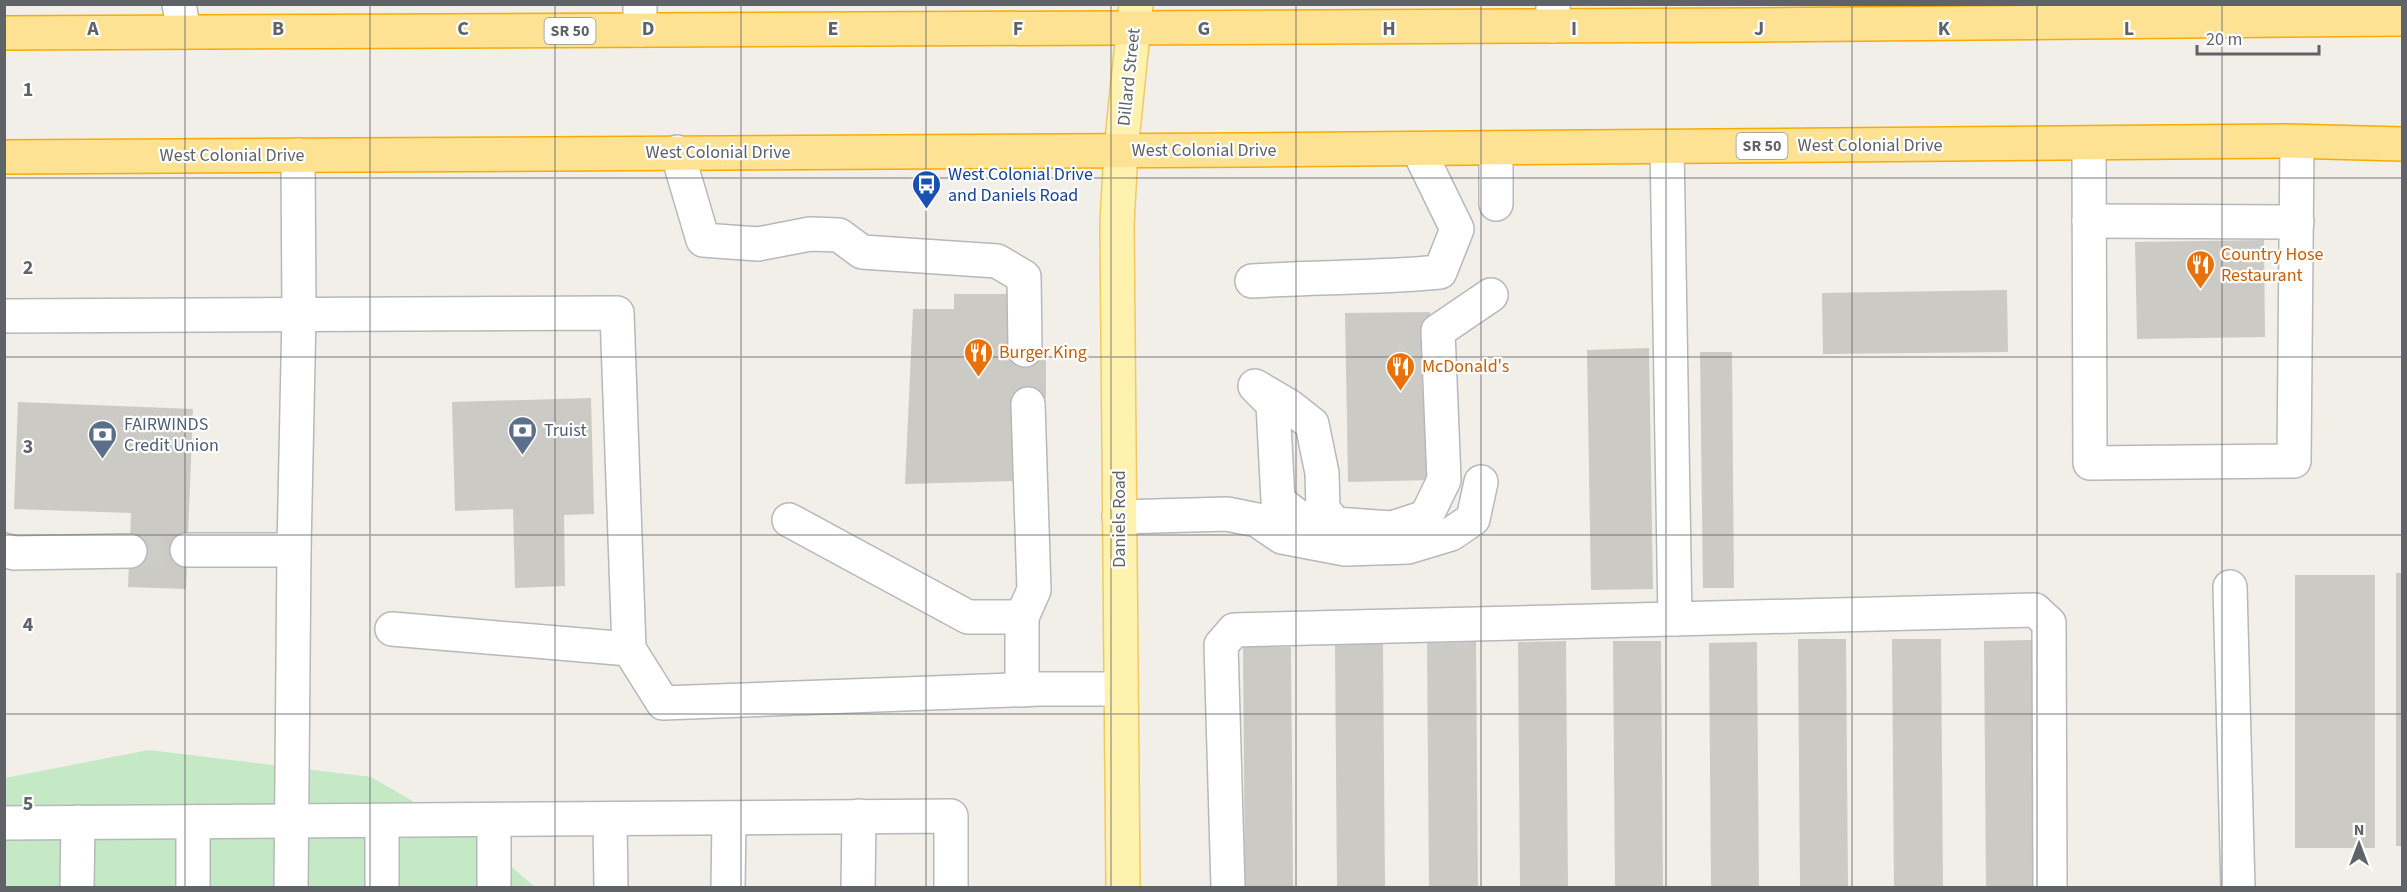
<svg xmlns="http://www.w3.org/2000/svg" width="2407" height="892" font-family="'Source Sans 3',sans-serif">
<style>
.green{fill:#c5e8c5}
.building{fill:#cccac5}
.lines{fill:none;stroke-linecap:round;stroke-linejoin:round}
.minor-tunnel{stroke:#ccccc8;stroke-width:33;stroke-dasharray:33 16;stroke-linecap:butt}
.minor-casing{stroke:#b5b8bc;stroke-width:36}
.major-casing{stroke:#f2c960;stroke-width:36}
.highway-casing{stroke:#f9ab00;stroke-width:36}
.minor{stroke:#fff;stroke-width:33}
.major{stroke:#fff2af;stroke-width:33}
.highway{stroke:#fde293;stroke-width:33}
.grid{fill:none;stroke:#5f6368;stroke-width:1.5;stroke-opacity:0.55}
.labels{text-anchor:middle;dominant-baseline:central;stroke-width:4.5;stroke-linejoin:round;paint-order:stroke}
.shield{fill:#fff;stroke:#8f9295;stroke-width:1.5}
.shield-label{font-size:16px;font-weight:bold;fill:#5f6368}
.street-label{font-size:18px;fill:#5f6368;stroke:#fff}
.transit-label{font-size:18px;fill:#164399;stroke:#fff;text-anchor:start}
.food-label{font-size:18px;fill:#c56008;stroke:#fff;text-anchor:start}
.service-label{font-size:18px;fill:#4e5e75;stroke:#fff;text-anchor:start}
.grid-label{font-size:20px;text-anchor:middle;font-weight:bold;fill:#5f6368;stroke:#fff;stroke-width:4.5;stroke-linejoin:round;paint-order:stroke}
</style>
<rect width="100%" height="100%" fill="#f1efe8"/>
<path class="green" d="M149,750L371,777L481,841L535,887L5,888V778Z"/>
<g class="building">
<path d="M2264,240L2265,337L2137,339L2135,242Z"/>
<path d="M2007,290L2008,352L1823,354L1822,293Z"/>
<path d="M954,294H1015L1011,357H1046V398H1014V481L905,484L913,309H954Z"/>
<path d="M1430,312L1433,480L1348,482L1345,313Z"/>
<path d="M1649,348L1653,589L1591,590L1587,350Z"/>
<path d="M1700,352H1732L1734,588H1703Z"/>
<path d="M591,398L594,514L564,515L565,586L515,588L513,509L455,511L452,402Z"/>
<path d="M18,402L193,409L186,589L128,587L131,513L14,509Z"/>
<rect x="2396" y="573" width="6" height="273"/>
<rect x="2295" y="575" width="80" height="273"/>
<path d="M1798,639H1846L1848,888H1800Z"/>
<path d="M1892,639H1941L1943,888H1894Z"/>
<path d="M2032,640L2034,888H1986L1984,641Z"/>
<path d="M1566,641L1568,888H1520L1518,642Z"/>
<path d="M1613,641H1661L1663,888H1615Z"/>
<path d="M1476,642L1478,888H1429L1427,643Z"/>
<path d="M1757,642L1759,888H1711L1709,643Z"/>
<path d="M1335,644H1383L1385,888H1337Z"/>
<path d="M1243,647H1291L1293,888H1245Z"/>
</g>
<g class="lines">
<path class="minor-tunnel" d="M130,551L187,550"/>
<defs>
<g id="minor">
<path d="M179,4L184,32"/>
<path d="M1553,4V26"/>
<path d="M640,30V4"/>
<path d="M2089,143L2090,463L2294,461L2297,142"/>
<path d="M1667,147L1675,619"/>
<path d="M1496,148V204"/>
<path d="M677,152L703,240L758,244L810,234L839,235L862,252L997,261L1024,277L1025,350"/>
<path d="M2089,221L2297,222"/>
<path d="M1252,281C1315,277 1377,278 1440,272L1457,229L1418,149"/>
<path d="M4,316L617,313L629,649L663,703L1040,689H1120"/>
<path d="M1119,517L1227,514L1257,520L1282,537L1345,549L1408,547L1451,534L1473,519L1481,482"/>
<path d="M789,520L968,617H1022L1034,590L1028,404"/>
<path d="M1335,524L1323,509L1322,473L1312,424L1289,406L1255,386L1273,404L1278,501L1299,517L1335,524L1392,528L1426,517L1444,480L1438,331L1491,295"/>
<path d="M4,550L14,553L130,551"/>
<path d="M187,550H294"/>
<path d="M2230,587L2238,888"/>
<path d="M1022,617V690"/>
<path d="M392,629L629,649"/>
<path d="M610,819L611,888"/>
<path d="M382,821V888"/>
<path d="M4,823L951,816V888"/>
<path d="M77,888L78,822"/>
<path d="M193,888V822"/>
<path d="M291,888L294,550L299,314L298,155"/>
<path d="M494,888V820"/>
<path d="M728,888L729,818"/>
<path d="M858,888L859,816"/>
<path d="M1228,888L1221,645L1234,630L2035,610L2049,623L2050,888"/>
</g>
<path id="major" d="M1123,888L1117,224L1121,150L1136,4"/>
<g id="highway">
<path d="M4,33L1756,25L2402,19"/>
<path d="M4,157L1248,150L2288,141L2402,144"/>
</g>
</defs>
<use href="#minor" class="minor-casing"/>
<use href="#major" class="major-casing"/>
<use href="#highway" class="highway-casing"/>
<use href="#minor" class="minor"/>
<use href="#major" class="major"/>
<use href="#highway" class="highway"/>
</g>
<path class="grid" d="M185,4V888M370,4V888M555,4V888M741,4V888M926,4V888M1111,4V888M1296,4V888M1481,4V888M1666,4V888M1852,4V888M2037,4V888M2222,4V888M4,178H2402M4,357H2402M4,535H2402M4,714H2402"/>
<defs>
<symbol id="bus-pin" viewBox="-11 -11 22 30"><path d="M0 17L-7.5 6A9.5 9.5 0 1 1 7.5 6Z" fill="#1a4fb4" stroke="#fff"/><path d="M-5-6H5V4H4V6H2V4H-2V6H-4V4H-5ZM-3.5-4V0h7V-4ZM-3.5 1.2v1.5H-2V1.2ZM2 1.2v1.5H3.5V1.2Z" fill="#fff"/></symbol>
<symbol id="restaurant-pin" viewBox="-11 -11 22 30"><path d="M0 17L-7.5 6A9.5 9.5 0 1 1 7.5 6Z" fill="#e8710a" stroke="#fff"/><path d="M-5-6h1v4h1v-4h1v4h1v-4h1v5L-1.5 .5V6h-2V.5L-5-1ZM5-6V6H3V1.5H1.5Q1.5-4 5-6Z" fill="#fff"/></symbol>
<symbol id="bank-pin" viewBox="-11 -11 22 30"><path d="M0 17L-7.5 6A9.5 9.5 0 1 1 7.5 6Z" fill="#5c6f8a" stroke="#fff"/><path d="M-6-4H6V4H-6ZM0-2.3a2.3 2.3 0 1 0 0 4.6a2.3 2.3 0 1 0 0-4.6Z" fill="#fff"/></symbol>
</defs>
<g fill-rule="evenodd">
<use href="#bus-pin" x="910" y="168" width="33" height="45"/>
<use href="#restaurant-pin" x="2184" y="248" width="33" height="45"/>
<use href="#restaurant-pin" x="962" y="336" width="33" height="45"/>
<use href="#restaurant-pin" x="1384" y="350" width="33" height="45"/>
<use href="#bank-pin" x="506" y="414" width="33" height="45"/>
<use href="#bank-pin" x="86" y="418" width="33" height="45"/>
</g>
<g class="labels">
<g class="shield">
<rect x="544.5" y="18" width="51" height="26" rx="4.5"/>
<rect x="1736.5" y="133" width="51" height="26" rx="4.5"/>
</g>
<g class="shield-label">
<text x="570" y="31">SR 50</text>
<text x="1762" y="146">SR 50</text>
</g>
<g class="street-label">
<text transform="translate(1129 77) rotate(-84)">Dillard Street</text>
<text x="1870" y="145">West Colonial Drive</text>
<text x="1204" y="150">West Colonial Drive</text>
<text x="718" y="152">West Colonial Drive</text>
<text x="232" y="155">West Colonial Drive</text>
<text transform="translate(1119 519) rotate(-90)">Daniels Road</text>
</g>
<g class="transit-label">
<text x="948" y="174">West Colonial Drive<tspan x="948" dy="21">and Daniels Road</tspan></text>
</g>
<g class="food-label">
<text x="2221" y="254">Country Hose<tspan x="2221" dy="21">Restaurant</tspan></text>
<text x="999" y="352">Burger King</text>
<text x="1422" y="366">McDonald's</text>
</g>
<g class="service-label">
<text x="124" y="424">FAIRWINDS<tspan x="124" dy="21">Credit Union</tspan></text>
<text x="544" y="430">Truist</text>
</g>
</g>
<g class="grid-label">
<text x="93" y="35">A</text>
<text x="278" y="35">B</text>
<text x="463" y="35">C</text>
<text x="648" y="35">D</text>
<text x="833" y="35">E</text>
<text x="1018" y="35">F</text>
<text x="1204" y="35">G</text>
<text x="1389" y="35">H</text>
<text x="1574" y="35">I</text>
<text x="1759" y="35">J</text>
<text x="1944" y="35">K</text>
<text x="2129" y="35">L</text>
<text x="28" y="96">1</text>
<text x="28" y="274">2</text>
<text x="28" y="453">3</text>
<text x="28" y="631">4</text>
<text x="28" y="810">5</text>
</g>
<rect width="2407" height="892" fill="none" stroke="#5f6368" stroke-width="12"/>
<g transform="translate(2359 844)" stroke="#ffffff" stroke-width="4.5" paint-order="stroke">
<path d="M0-4.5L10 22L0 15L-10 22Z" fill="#5f6368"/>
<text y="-9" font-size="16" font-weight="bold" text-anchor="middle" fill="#5f6368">N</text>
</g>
<path d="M2197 45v9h122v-9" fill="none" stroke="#5f6368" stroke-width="3"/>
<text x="2206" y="45" font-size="18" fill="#5f6368" stroke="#ffffff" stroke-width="4.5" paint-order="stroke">20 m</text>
</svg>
